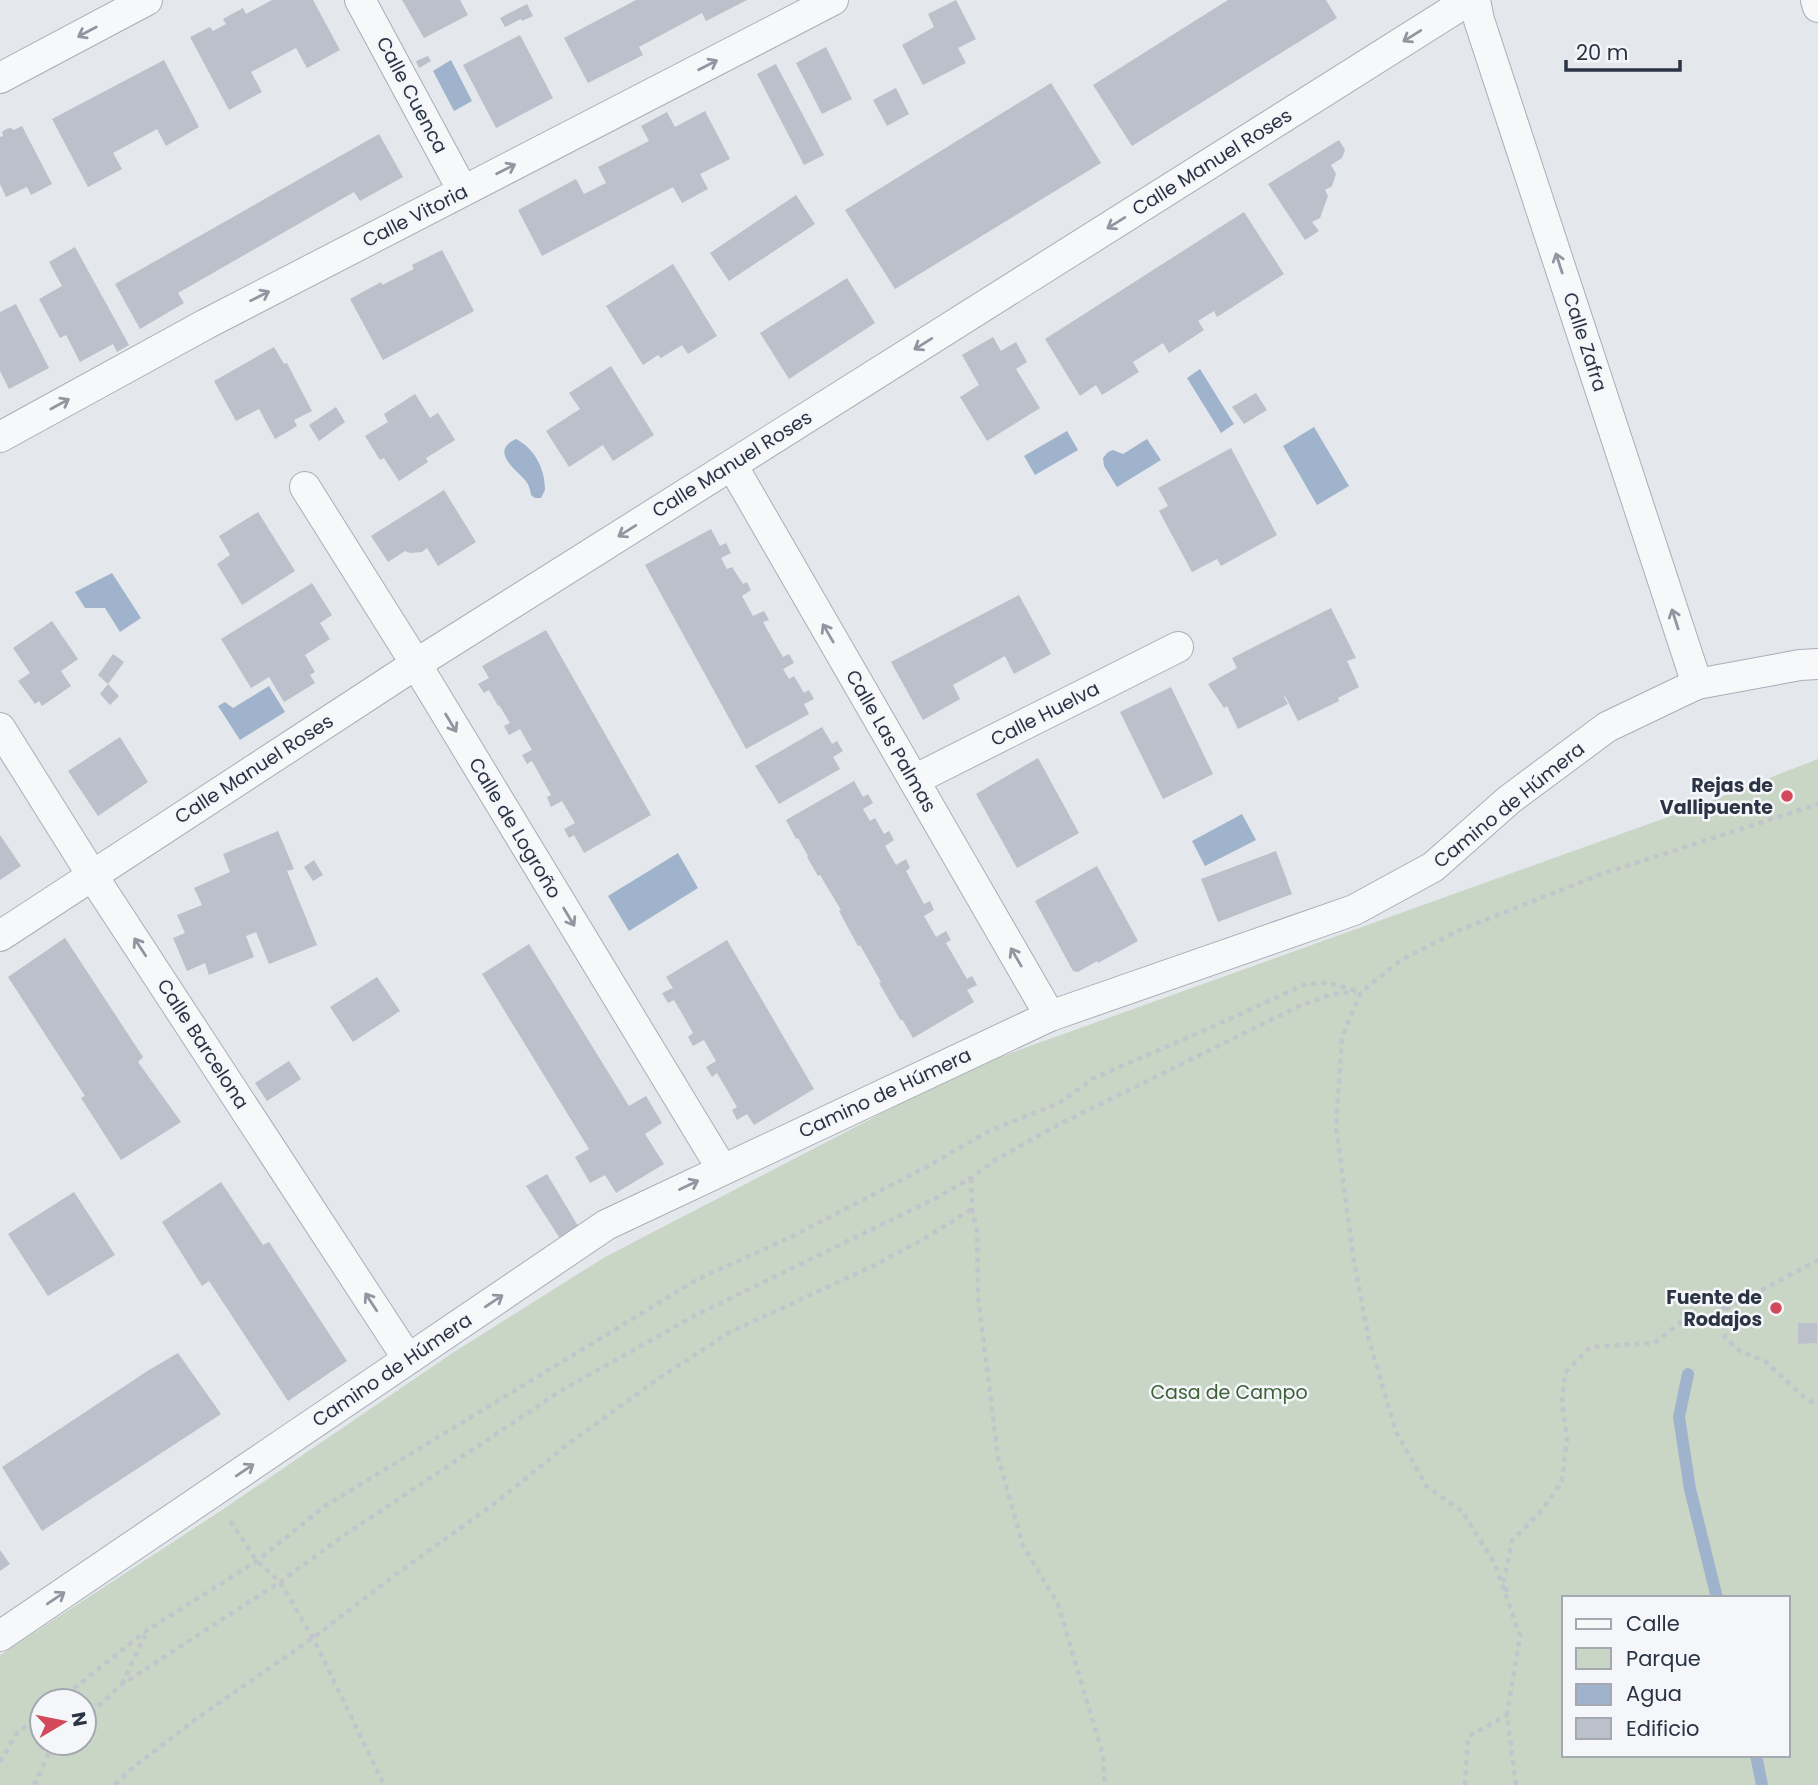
<svg xmlns="http://www.w3.org/2000/svg" width="1818" height="1785" font-family="Poppins,sans-serif">
<style>
.green{fill:#c9d6c5;fill-rule:evenodd}
.water{fill:#9fb4cc}
.lines{fill:none;stroke-linecap:round;stroke-linejoin:round}
.stream{stroke:#9fb4cc;stroke-width:12}
.building{fill:#bbc0ca}
.street-casing{stroke:#a9aeb7;stroke-width:32}
.path{stroke:#c2c5cb;stroke-width:4.5;stroke-dasharray:5 5;stroke-linecap:butt}
.street{stroke:#f7f8fa;stroke-width:30}
.oneway{stroke:#9196a0}
.poi-dot{fill:#d1495b;stroke:#f4f6f9;stroke-width:2.5}
.labels{text-anchor:middle;dominant-baseline:central;stroke-width:5;stroke-linejoin:round;paint-order:stroke}
.street-label{font-size:19px;fill:#2b3445;stroke:#f4f6f9}
.poi-label{font-size:19px;font-weight:bold;fill:#2b3445;stroke:#f4f6f9;text-anchor:end}
.park-label{font-size:19px;fill:#3f6138;stroke:#f4f6f9}
</style>
<rect width="100%" height="100%" fill="#e4e7ec"/>
<path class="green" d="M1818,759V1785H0V1655L222,1510L451,1354L605,1257L969,1068L1682,812ZM1564,1598H1788V1755H1564ZM42,1701H84V1743H42Z"/>
<g class="water">
<path d="M451,60L472,101L454,111L433,71Z"/>
<path d="M1200,369L1234,424L1221,433L1187,378Z"/>
<path d="M1314,427L1349,486L1317,505L1283,446Z"/>
<path d="M1067,431L1078,450L1035,475L1024,456Z"/>
<path d="M516,439C535,449 545,469 545,490L541,498H535L531,495C530,489 529,484 524,479C514,468 490,451 516,439Z"/>
<path d="M1147,439L1161,460L1117,487L1104,466L1103,458L1108,452L1113,450L1123,454Z"/>
<path d="M112,573L141,618L120,632L105,608H85L75,592Z"/>
<path d="M269,686L285,712L240,740L218,706L225,702L233,708Z"/>
<path d="M1242,814L1256,840L1205,866L1192,841Z"/>
<path d="M678,853L698,888L629,931L608,896Z"/>
</g>
<g class="lines">
<g class="stream">
<path d="M1688,1374L1679,1417L1690,1489L1717,1598"/>
<path d="M1756,1755L1762,1785"/>
</g>
</g>
<g class="building">
<path d="M272,0H313L340,50L307,68L296,48L251,72L262,92L229,110L190,37L210,27L213,31L226,24L223,19L243,8L246,14Z"/>
<path d="M402,0H460L468,15L424,38Z"/>
<path d="M636,0H747L706,21L702,13L639,47L643,55L588,83L564,38Z"/>
<path d="M956,0L976,39L958,48L966,63L923,85L902,45L934,27L928,14Z"/>
<path d="M1228,0H1326L1337,18L1132,146L1093,85Z"/>
<path d="M527,4L533,16L522,21L521,19L505,27L500,18Z"/>
<path d="M520,35L553,98L496,128L463,65Z"/>
<path d="M826,47L852,99L822,114L796,63Z"/>
<path d="M428,56L431,61L419,68L416,61Z"/>
<path d="M164,60L199,127L166,146L157,129L113,153L122,169L88,187L52,119Z"/>
<path d="M776,64L824,155L804,165L757,74Z"/>
<path d="M1051,83L1101,163L895,289L845,210Z"/>
<path d="M896,88L909,114L887,126L873,100Z"/>
<path d="M705,111L730,159L700,174L708,189L682,203L673,187L542,256L518,210L576,179L584,194L606,183L598,167L649,141L641,126L667,112L675,127Z"/>
<path d="M22,126L52,184L31,195L27,187L6,197L0,184V137L3,136L2,132L6,129L11,128L14,130Z"/>
<path d="M379,134L403,177L360,201L354,192L178,293L184,303L140,329L115,284Z"/>
<path d="M1339,140L1345,150L1342,158L1331,165L1336,174L1332,186L1325,190L1328,196L1320,218L1312,222L1319,231L1305,240L1268,184Z"/>
<path d="M796,195L815,224L729,281L710,253Z"/>
<path d="M1244,212L1284,274L1217,317L1214,311L1198,321L1204,330L1169,353L1163,343L1133,362L1139,372L1102,395L1096,385L1080,396L1045,339Z"/>
<path d="M75,247L129,345L117,352L113,344L80,362L66,335L60,338L39,299L62,286L49,262Z"/>
<path d="M442,250L474,311L383,360L350,299L381,282L382,285L414,269L412,265Z"/>
<path d="M673,264L717,336L688,354L682,345L661,358L658,355L643,365L606,306Z"/>
<path d="M847,278L875,323L789,379L760,333Z"/>
<path d="M16,304L49,368L9,389L0,371V312Z"/>
<path d="M993,337L1001,351L1016,342L1027,362L1016,369L1040,408L987,441L960,397L979,385L962,355Z"/>
<path d="M274,347L284,364L287,363L312,411L294,420L297,426L275,439L259,409L236,421L214,381Z"/>
<path d="M611,366L654,435L613,461L603,445L569,467L546,431L580,409L569,393Z"/>
<path d="M1256,393L1267,410L1244,424L1232,407Z"/>
<path d="M415,394L430,418L438,413L455,440L426,458L428,462L399,481L384,458L380,460L365,436L388,422L384,414Z"/>
<path d="M336,407L345,422L319,441L309,425Z"/>
<path d="M1231,448L1277,535L1221,566L1217,559L1192,572L1159,511L1168,506L1158,488Z"/>
<path d="M444,490L476,542L438,566L427,548L422,552L410,553L405,551L388,562L371,536Z"/>
<path d="M258,512L295,571L242,605L217,564L230,555L219,536Z"/>
<path d="M711,529L720,546L726,543L731,553L721,558L727,569L732,567L743,584L747,582L751,590L742,596L753,616L764,611L769,620L763,622L773,640L783,657L789,654L794,663L783,669L789,679L794,676L804,693L809,690L814,699L804,704L809,714L746,749L645,565Z"/>
<path d="M312,583L332,615L320,623L330,639L305,655L315,672L310,675L315,683L284,702L269,677L251,688L221,639Z"/>
<path d="M1019,595L1051,654L1014,674L1005,656L953,685L960,699L923,720L891,662Z"/>
<path d="M1331,608L1356,658L1347,661L1359,687L1338,698L1339,701L1298,721L1285,696L1284,697L1288,704L1238,729L1227,706L1224,708L1208,684L1237,668L1232,658Z"/>
<path d="M52,621L78,659L61,671L71,686L42,706L39,701L35,704L18,681L30,673L13,648Z"/>
<path d="M546,630L651,815L584,853L574,835L569,838L564,829L575,823L562,801L551,807L547,797L551,795L532,761L527,764L522,755L532,750L520,729L509,735L504,726L510,723L499,705L498,706L489,690L484,693L478,684L489,678L482,666Z"/>
<path d="M113,654L124,662L108,684L98,675Z"/>
<path d="M108,684L119,696L110,705L100,694Z"/>
<path d="M1171,687L1213,774L1163,799L1120,712Z"/>
<path d="M822,727L832,744L837,741L843,751L833,757L840,769L779,804L755,766Z"/>
<path d="M120,737L148,782L98,816L68,771Z"/>
<path d="M1038,758L1079,833L1017,868L976,794Z"/>
<path d="M854,781L863,797L868,794L873,803L863,809L870,821L875,818L884,834L889,831L894,840L885,846L896,865L906,859L910,868L906,871L924,904L930,901L934,910L924,916L936,937L946,931L951,940L946,943L967,979L972,976L977,985L967,990L974,1002L913,1038L902,1019L901,1021L879,983L881,982L869,961L860,945L858,946L839,911L841,910L820,875L818,876L807,857L808,856L798,838L796,839L786,820Z"/>
<path d="M278,831L294,869L287,871L317,945L269,964L256,932L246,936L254,957L209,975L205,963L187,971L173,938L185,933L177,915L202,905L194,888L230,872L223,854Z"/>
<path d="M0,835L21,866L0,880Z"/>
<path d="M1276,851L1292,894L1218,922L1201,879Z"/>
<path d="M314,860L323,875L313,881L304,867Z"/>
<path d="M1097,866L1138,941L1098,963L1097,961L1078,972L1073,971L1035,901Z"/>
<path d="M65,938L143,1057L138,1062L181,1122L121,1160L81,1098L85,1096L8,977Z"/>
<path d="M727,940L814,1089L754,1125L747,1114L737,1120L732,1110L737,1107L717,1073L712,1077L706,1067L716,1061L704,1040L693,1046L688,1037L693,1033L684,1017L674,1000L668,1003L662,993L673,988L666,977Z"/>
<path d="M529,944L629,1106L646,1096L662,1123L645,1134L664,1164L616,1193L605,1175L590,1183L575,1157L589,1149L482,974Z"/>
<path d="M377,977L400,1011L353,1042L330,1007Z"/>
<path d="M289,1061L301,1079L267,1101L255,1083Z"/>
<path d="M547,1174L581,1231L563,1243L526,1186Z"/>
<path d="M221,1182L263,1245L269,1242L347,1361L288,1401L209,1281L202,1286L162,1222Z"/>
<path d="M74,1192L115,1255L48,1296L8,1234Z"/>
<path d="M1798,1323H1817V1343L1798,1344Z"/>
<path d="M178,1353L221,1414L42,1531L2,1467L149,1370Z"/>
<path d="M0,1550L10,1564L0,1571Z"/>
</g>
<g class="lines">
<defs>
<g id="street">
<path d="M360,0L463,191"/>
<path d="M1475,0L1479,20L1697,684"/>
<path d="M1816,0L1818,7"/>
<path d="M0,78L147,0"/>
<path d="M0,437L206,324L833,0"/>
<path d="M732,465L1050,1016"/>
<path d="M305,487L416,664L722,1169"/>
<path d="M0,728L92,875L408,1359"/>
<path d="M914,780L1178,647"/>
<path d="M0,936L416,664L1469,0"/>
<path d="M0,1636L606,1225L1050,1016L1354,910L1433,867L1510,799L1607,727L1697,684L1800,665L1818,664"/>
</g>
</defs>
<use href="#street" class="street-casing"/>
<g class="path">
<path d="M971,1178L972,1209L977,1231L978,1297L998,1457L1023,1546L1058,1604L1103,1755L1105,1785"/>
<path d="M1726,1309L1818,1260"/>
<path d="M230,1521L257,1561L280,1582L313,1638L384,1785"/>
<path d="M1507,1592L1504,1581L1512,1541L1543,1509L1562,1481L1567,1439L1562,1402L1565,1373L1590,1347L1654,1343L1680,1323L1692,1291L1726,1309L1725,1338L1740,1351L1765,1361L1803,1396L1818,1406"/>
<path d="M122,1684L145,1635"/>
<path d="M58,1701L146,1631L257,1561L325,1506L698,1279L789,1238L928,1166L989,1131L1059,1103L1094,1078L1205,1030L1306,984L1328,983L1361,992"/>
<path d="M84,1720L121,1685L280,1582L343,1536L562,1390L696,1315L936,1198L971,1178L995,1160L1056,1126L1299,1006L1333,994L1356,992"/>
<path d="M0,1762L17,1733L42,1714"/>
<path d="M34,1785L50,1751L59,1743"/>
<path d="M115,1785L130,1770L200,1716L313,1638L395,1575L494,1504L572,1441L658,1379L730,1332L873,1266L922,1240L972,1209"/>
<path d="M1465,1785L1468,1737L1507,1715"/>
<path d="M1516,1785L1507,1715L1520,1636L1495,1564L1462,1511L1427,1487L1396,1432L1369,1340L1353,1256L1336,1126L1342,1037L1361,992L1401,960L1460,930L1599,875L1818,804"/>
</g>
<use href="#street" class="street"/>
</g>
<defs><path id="oneway-shaft" d="M-6 0H5M1.5-3L5.5 0L1.5 3" fill="none" stroke-width="1.6" stroke-linecap="round" stroke-linejoin="round" transform="scale(1.75)"/></defs>
<g class="oneway">
<use href="#oneway-shaft" transform="translate(87 32) rotate(152)"/>
<use href="#oneway-shaft" transform="translate(1412 36) rotate(148)"/>
<use href="#oneway-shaft" transform="translate(708 65) rotate(-27)"/>
<use href="#oneway-shaft" transform="translate(506 169) rotate(-27)"/>
<use href="#oneway-shaft" transform="translate(1116 223) rotate(148)"/>
<use href="#oneway-shaft" transform="translate(1559 263) rotate(-108)"/>
<use href="#oneway-shaft" transform="translate(260 296) rotate(-27)"/>
<use href="#oneway-shaft" transform="translate(923 344) rotate(148)"/>
<use href="#oneway-shaft" transform="translate(60 404) rotate(-29)"/>
<use href="#oneway-shaft" transform="translate(627 531) rotate(148)"/>
<use href="#oneway-shaft" transform="translate(1675 619) rotate(-108)"/>
<use href="#oneway-shaft" transform="translate(828 633) rotate(-120)"/>
<use href="#oneway-shaft" transform="translate(451 723) rotate(59)"/>
<use href="#oneway-shaft" transform="translate(569 917) rotate(59)"/>
<use href="#oneway-shaft" transform="translate(140 947) rotate(-123)"/>
<use href="#oneway-shaft" transform="translate(1016 957) rotate(-120)"/>
<use href="#oneway-shaft" transform="translate(689 1185) rotate(-26)"/>
<use href="#oneway-shaft" transform="translate(494 1301) rotate(-34)"/>
<use href="#oneway-shaft" transform="translate(371 1302) rotate(-123)"/>
<use href="#oneway-shaft" transform="translate(245 1470) rotate(-34)"/>
<use href="#oneway-shaft" transform="translate(56 1598) rotate(-34)"/>
</g>
<g class="poi-dot">
<circle cx="1787" cy="796" r="7"/>
<circle cx="1776" cy="1308" r="7"/>
</g>
<g class="labels">
<g class="street-label">
<text transform="translate(412 95) rotate(62)">Calle Cuenca</text>
<text transform="translate(1212 162) rotate(-32)">Calle Manuel Roses</text>
<text transform="translate(415 216) rotate(-27)">Calle Vitoria</text>
<text transform="translate(1585 342) rotate(72)">Calle Zafra</text>
<text transform="translate(732 464) rotate(-32)">Calle Manuel Roses</text>
<text transform="translate(1045 714) rotate(-27)">Calle Huelva</text>
<text transform="translate(891 741) rotate(60)">Calle Las Palmas</text>
<text transform="translate(254 769) rotate(-33)">Calle Manuel Roses</text>
<text transform="translate(1509 805) rotate(-39)">Camino de Húmera</text>
<text transform="translate(515 828) rotate(59)">Calle de Logroño</text>
<text transform="translate(203 1044) rotate(57)">Calle Barcelona</text>
<text transform="translate(885 1093) rotate(-25)">Camino de Húmera</text>
<text transform="translate(392 1370) rotate(-34)">Camino de Húmera</text>
</g>
<g class="poi-label">
<text x="1773" y="785">Rejas de<tspan x="1773" dy="22">Vallipuente</tspan></text>
<text x="1762" y="1297">Fuente de<tspan x="1762" dy="22">Rodajos</tspan></text>
</g>
<g class="park-label">
<text x="1229" y="1392">Casa de Campo</text>
</g>
</g>
<rect x="1562" y="1596" width="228" height="161" fill="#f4f6f9" stroke="#a4a8b1" stroke-width="2"/>
<rect x="1576" y="1619" width="35" height="10" fill="#f7f8fa" stroke="#a4a8b1" stroke-width="2"/>
<text x="1626" y="1631" font-size="21" fill="#2b3445">Calle</text>
<rect x="1576" y="1648" width="35" height="21" fill="#c9d6c5" stroke="#a4a8b1" stroke-width="2"/>
<text x="1626" y="1666" font-size="21" fill="#2b3445">Parque</text>
<rect x="1576" y="1684" width="35" height="21" fill="#9fb4cc" stroke="#a4a8b1" stroke-width="2"/>
<text x="1626" y="1701" font-size="21" fill="#2b3445">Agua</text>
<rect x="1576" y="1718" width="35" height="21" fill="#bbc0ca" stroke="#a4a8b1" stroke-width="2"/>
<text x="1626" y="1736" font-size="21" fill="#2b3445">Edificio</text>
<g transform="translate(63 1722) rotate(80)"><circle r="33" fill="#f4f6f9" stroke="#a4a8b1" stroke-width="2"/>
<path d="M0-5L12 26L0 18L-12 26Z" fill="#d1495b"/>
<text y="-10" font-size="19" font-weight="bold" text-anchor="middle" fill="#2b3445">N</text>
</g>
<path d="M1566 60v10h114v-10" fill="none" stroke="#2b3445" stroke-width="3.5"/>
<text x="1576" y="60" font-size="21" fill="#2b3445" stroke="#f4f6f9" stroke-width="5" paint-order="stroke">20 m</text>
</svg>
